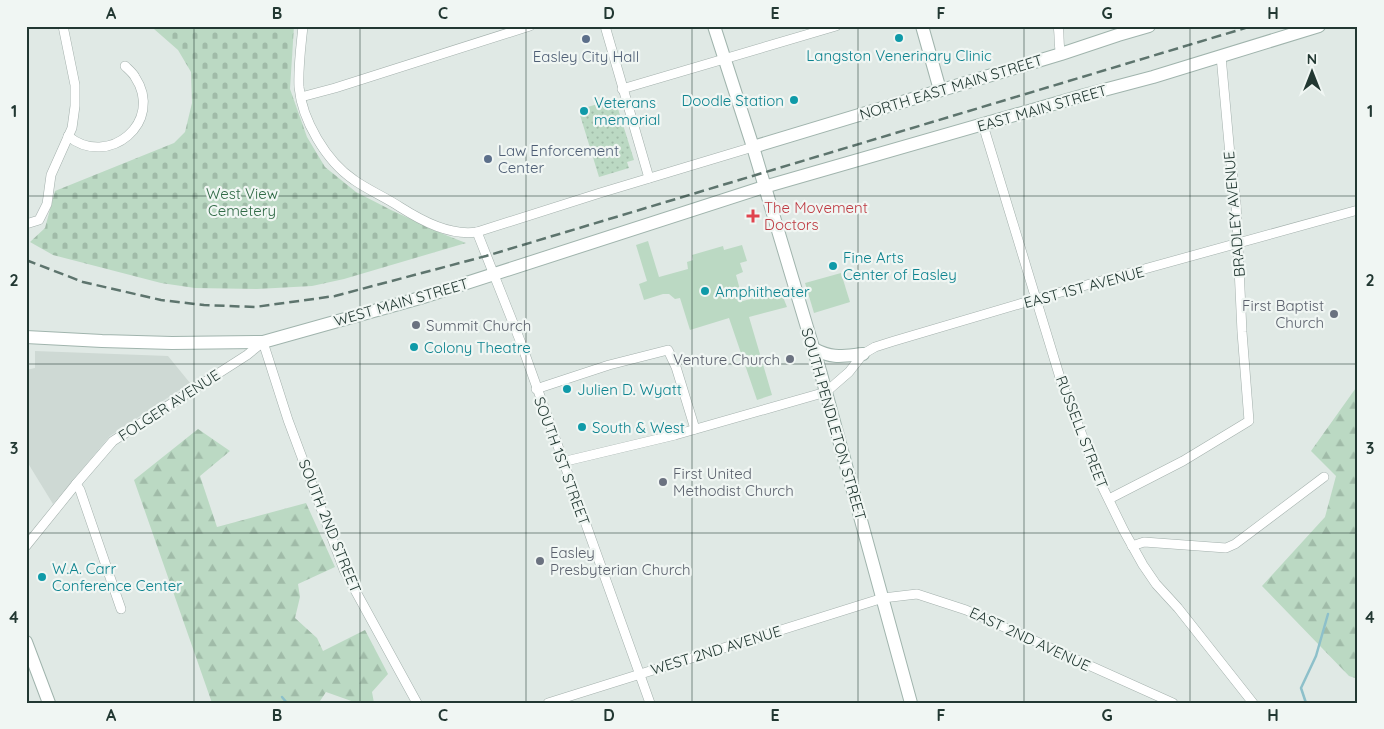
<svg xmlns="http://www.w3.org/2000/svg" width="1384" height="729" font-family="Quicksand,sans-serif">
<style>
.built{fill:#ced9d4}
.grass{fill:url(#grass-dots)}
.forest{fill:url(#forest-firs)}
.cemetery{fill:url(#cemetery-stones)}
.park{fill:#bbd9c3}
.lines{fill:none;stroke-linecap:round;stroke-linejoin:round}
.stream{stroke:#8dc0ca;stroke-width:2.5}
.street-casing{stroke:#a3b0ac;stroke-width:10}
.secondary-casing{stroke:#a0b4ad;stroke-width:14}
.street{stroke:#fff;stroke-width:9}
.secondary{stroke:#fff;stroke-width:12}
.rail{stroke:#5d746d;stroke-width:2.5;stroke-dasharray:10 5;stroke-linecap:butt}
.grid{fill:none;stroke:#223832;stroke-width:1;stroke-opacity:0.55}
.culture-dot{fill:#0f9aa8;stroke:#f0f6f3;stroke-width:2}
.service-dot{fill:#5c6f8a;stroke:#f0f6f3;stroke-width:2}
.health-dot{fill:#e0444e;stroke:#f0f6f3;stroke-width:2}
.worship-dot{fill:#6b7280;stroke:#f0f6f3;stroke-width:2}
.labels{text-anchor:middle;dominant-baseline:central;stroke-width:4.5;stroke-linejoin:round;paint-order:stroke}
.culture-label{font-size:15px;fill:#0d838f;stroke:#f0f6f3;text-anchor:start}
.service-label{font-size:15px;fill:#4e5e75;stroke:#f0f6f3}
.street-label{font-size:15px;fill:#223832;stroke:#f0f6f3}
.park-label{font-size:15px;fill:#316b47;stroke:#f0f6f3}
.health-label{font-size:15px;fill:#be3a42;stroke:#f0f6f3;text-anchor:start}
.worship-label{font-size:15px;fill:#5b616d;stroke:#f0f6f3;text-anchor:start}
.neatline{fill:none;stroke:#223832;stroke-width:2}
.grid-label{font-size:16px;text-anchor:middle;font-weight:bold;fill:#223832}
</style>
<defs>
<pattern id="grass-dots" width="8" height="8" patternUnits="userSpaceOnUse" patternTransform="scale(1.25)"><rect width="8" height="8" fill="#bbd9c3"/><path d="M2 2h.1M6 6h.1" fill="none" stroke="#a0bba8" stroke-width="1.8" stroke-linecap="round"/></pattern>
<pattern id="forest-firs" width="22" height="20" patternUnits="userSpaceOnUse" patternTransform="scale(1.25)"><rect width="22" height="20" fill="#bbd9c3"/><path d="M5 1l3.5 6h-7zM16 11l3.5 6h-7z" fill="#a0bba8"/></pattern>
<pattern id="cemetery-stones" width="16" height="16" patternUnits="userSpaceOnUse" patternTransform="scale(1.25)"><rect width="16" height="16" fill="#bbd9c3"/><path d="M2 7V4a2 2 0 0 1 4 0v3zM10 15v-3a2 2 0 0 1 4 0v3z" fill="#a0bba8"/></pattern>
</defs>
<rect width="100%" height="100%" fill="#e0e9e5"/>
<path class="built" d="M35,351L168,356L190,383L110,436L53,504L26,460V370L35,368Z"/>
<path class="grass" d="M615,99L634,160L627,162L629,168L599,177L580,115L586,113L584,108Z"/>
<g class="forest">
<path d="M1358,385V679L1349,676L1262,586L1325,517L1336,476L1311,451Z"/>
<path d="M198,429L230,451L200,476L217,527L306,503L335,567L298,584L300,597L295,618L317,638L323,651L365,630L388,674L372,692L374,703H357L326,692L320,701V703H212L134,480Z"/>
</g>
<path class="cemetery" d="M157,26H294L290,89L307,137L325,167L356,192L391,210L443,234L466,243L344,279L312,286L257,289L195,288L161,283L53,255L30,242L45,228L55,191L174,143L185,132L192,103L191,72L178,50L154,29Z"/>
<g class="park">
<path d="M648,241L659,277L688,269L687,262L693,260L692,255L723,246L724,250L742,245L747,261L740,263L743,272L736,275L743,301L778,291L783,297L787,307L749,317L772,395L757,400L729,318L690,330L680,298L675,299L669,294H663L644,300L639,284L647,281L636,245Z"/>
<path d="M841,273L850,302L814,313L805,283Z"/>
</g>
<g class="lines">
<g class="stream">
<path d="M282,697L287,703"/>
<path d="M1306,703L1301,688L1316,656L1328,614"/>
</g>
<defs>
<g id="street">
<path d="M303,26C301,46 298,67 299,87C302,120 326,161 354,180C368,190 385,197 400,207C422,221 450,236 477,232L600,193L753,147"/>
<path d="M605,26L649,178"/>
<path d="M1058,26C1060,36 1058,45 1061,54"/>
<path d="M622,89L836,26"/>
<path d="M301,97L335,88L530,26"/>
<path d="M983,125L1061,381L1101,484L1124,531L1143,565L1156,584L1178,608L1253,703"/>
<path d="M68,136C108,169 165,122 135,77C133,73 128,69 125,66"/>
<path d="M26,224L39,220L47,204L51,175L72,128L75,106V85L63,26"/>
<path d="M477,232L521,343L650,703"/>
<path d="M536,389L609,365L668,350L676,367L695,429"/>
<path d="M562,462L675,435L826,392L849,372L863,354L875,347L894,341L1043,297L1358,210"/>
<path d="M76,484L80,490L121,609"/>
<path d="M1109,499L1183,461L1249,421L1242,332L1236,203L1230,155L1221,56"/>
<path d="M26,546L76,484L113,441L247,355L263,342L288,420L344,570L417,703"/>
<path d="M1132,546L1144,542L1226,548L1235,544L1324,477"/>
<path d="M548,703L883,598L917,594L966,610L1173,703"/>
</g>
<g id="secondary">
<path d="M714,26L753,147L821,374L911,703"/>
<path d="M922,26L940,90"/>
<path d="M753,147L1061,54L1118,35L1149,26"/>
<path d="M26,337L102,341L172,343L263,342L420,298L764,187L1081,96L1153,77L1319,26"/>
<path d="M814,349C833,359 842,356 863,354"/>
<path d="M26,642L49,703"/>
</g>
</defs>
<use href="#street" class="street-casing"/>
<use href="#secondary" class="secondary-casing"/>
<use href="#street" class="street"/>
<use href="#secondary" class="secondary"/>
<path class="rail" d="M26,260L83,282L161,300L204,305L255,307L335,296L486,256L1252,26"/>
</g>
<path class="grid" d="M194,26V703M360,26V703M526,26V703M692,26V703M858,26V703M1024,26V703M1190,26V703M26,196H1358M26,364H1358M26,533H1358"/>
<g class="culture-dot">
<circle cx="899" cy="38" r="5"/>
<circle cx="794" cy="100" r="5"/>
<circle cx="584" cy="111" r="5"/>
<circle cx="833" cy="266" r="5"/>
<circle cx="705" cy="291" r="5"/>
<circle cx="414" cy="347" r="5"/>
<circle cx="567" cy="389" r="5"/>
<circle cx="582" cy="427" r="5"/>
<circle cx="42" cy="577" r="5"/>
</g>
<g class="service-dot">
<circle cx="586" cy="39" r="5"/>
<circle cx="488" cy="159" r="5"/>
</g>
<path class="health-dot" d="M750.5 208.5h5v5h5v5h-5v5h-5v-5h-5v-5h5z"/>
<g class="worship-dot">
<circle cx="1334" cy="314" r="5"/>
<circle cx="416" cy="325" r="5"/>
<circle cx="790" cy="359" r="5"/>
<circle cx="663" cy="482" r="5"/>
<circle cx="540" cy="561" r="5"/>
</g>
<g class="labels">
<g class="culture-label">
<text x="899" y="55" text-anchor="middle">Langston Venerinary Clinic</text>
<text x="784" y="100" text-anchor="end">Doodle Station</text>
<text x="594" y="102">Veterans<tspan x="594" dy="17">memorial</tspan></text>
<text x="843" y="257">Fine Arts<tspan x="843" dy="17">Center of Easley</tspan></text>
<text x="715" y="291">Amphitheater</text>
<text x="424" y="347">Colony Theatre</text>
<text x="577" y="389">Julien D. Wyatt</text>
<text x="592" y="427">South &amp; West</text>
<text x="52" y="568">W.A. Carr<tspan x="52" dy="17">Conference Center</tspan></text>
</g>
<g class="service-label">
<text x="586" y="56">Easley City Hall</text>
<text x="498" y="150" text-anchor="start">Law Enforcement<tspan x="498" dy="17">Center</tspan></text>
</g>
<g class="street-label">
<text transform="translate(951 87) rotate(-17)">NORTH EAST MAIN STREET</text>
<text transform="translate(1042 108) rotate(-16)">EAST MAIN STREET</text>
<text transform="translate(1234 214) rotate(-95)">BRADLEY AVENUE</text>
<text transform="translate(1084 287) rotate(-15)">EAST 1ST AVENUE</text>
<text transform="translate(401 302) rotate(-16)">WEST MAIN STREET</text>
<text transform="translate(169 405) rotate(-33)">FOLGER AVENUE</text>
<text transform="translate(834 424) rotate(74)">SOUTH PENDLETON STREET</text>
<text transform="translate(1082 432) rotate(69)">RUSSELL STREET</text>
<text transform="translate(562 461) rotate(70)">SOUTH 1ST STREET</text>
<text transform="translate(330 526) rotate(68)">SOUTH 2ND STREET</text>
<text transform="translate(1030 639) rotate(25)">EAST 2ND AVENUE</text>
<text transform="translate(716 650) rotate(-17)">WEST 2ND AVENUE</text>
</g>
<g class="park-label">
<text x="242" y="193">West View<tspan x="242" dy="17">Cemetery</tspan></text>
</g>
<g class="health-label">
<text x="764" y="207">The Movement<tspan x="764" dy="17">Doctors</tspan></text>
</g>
<g class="worship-label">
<text x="1324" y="305" text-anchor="end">First Baptist<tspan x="1324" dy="17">Church</tspan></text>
<text x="426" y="325">Summit Church</text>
<text x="780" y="359" text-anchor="end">Venture Church</text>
<text x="673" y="473">First United<tspan x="673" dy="17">Methodist Church</tspan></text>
<text x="550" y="552">Easley<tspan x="550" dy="17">Presbyterian Church</tspan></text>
</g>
</g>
<rect width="1384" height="729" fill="none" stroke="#f0f6f3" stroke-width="55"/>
<g transform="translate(1312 72)" stroke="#f0f6f3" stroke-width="4" paint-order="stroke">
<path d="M0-4L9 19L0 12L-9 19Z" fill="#223832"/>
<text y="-8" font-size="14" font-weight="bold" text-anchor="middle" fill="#223832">N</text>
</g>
<rect x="28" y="28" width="1328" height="674" class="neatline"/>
<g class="grid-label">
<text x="111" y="19">A</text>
<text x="277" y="19">B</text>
<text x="443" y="19">C</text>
<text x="609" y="19">D</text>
<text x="775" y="19">E</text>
<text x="941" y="19">F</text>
<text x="1107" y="19">G</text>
<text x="1273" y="19">H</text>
<text x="14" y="117">1</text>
<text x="1370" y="117">1</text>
<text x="14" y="286">2</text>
<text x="1370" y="286">2</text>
<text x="14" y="454">3</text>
<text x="1370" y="454">3</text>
<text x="14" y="623">4</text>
<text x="1370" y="623">4</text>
<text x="111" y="721">A</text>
<text x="277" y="721">B</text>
<text x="443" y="721">C</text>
<text x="609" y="721">D</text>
<text x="775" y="721">E</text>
<text x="941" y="721">F</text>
<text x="1107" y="721">G</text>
<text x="1273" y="721">H</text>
</g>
</svg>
